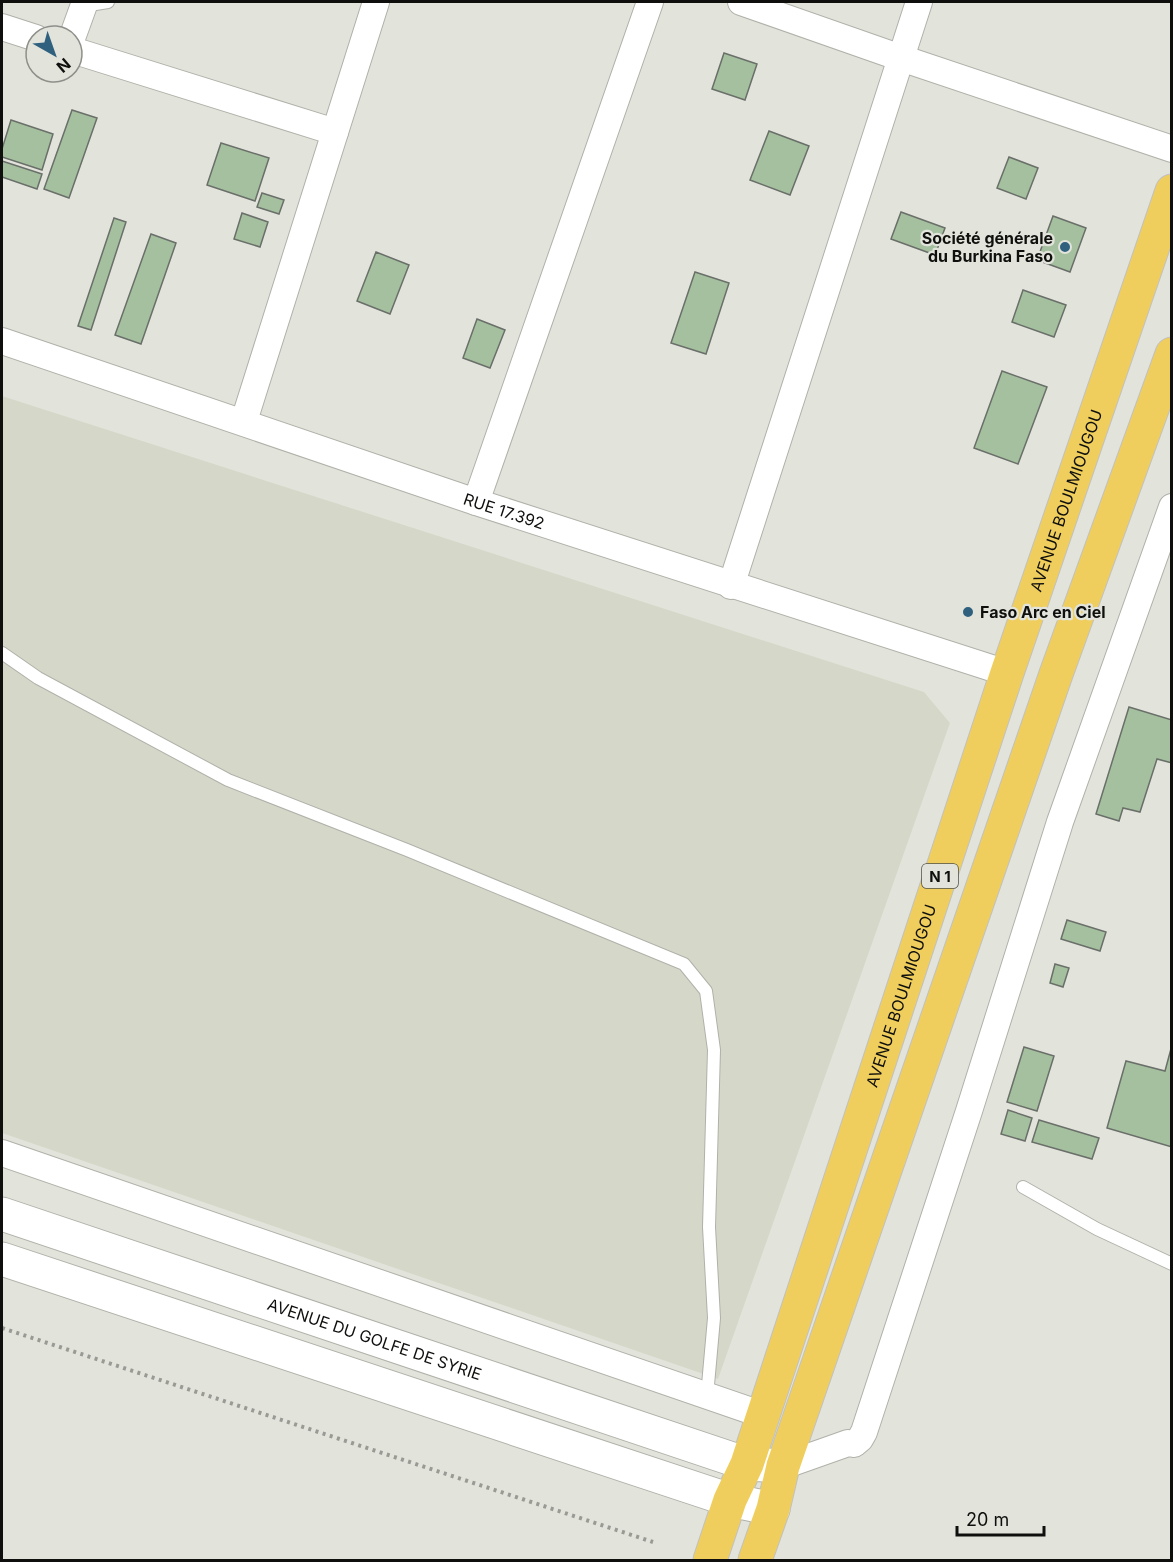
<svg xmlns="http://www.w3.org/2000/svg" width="1173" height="1562" font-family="Inter,sans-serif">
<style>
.built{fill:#d5d8c9}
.building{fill:#a4c09f;stroke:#6a6f69;stroke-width:1.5}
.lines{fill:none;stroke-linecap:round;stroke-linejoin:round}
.lane-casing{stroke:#b0b1a9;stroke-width:14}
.street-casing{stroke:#b0b1a9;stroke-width:28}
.secondary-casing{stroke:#b0b1a9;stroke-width:35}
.highway-casing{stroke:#c1c1c0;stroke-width:35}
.path{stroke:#999a94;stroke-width:4;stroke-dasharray:3 4.5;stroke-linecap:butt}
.lane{stroke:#fff;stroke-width:12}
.street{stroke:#fff;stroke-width:26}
.secondary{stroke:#fff;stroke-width:33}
.highway{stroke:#f0ce5d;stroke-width:33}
.poi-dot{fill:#2f617f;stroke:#e2e4dc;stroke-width:2}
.labels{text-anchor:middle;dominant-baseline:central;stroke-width:4.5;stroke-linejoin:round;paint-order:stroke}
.shield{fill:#e2e4dc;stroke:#4e504b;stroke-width:1.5}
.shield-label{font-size:15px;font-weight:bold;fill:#0f100d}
.poi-label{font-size:16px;font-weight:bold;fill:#0f100d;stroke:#e2e4dc;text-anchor:end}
.street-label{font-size:16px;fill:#0f100d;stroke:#e2e4dc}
</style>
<rect width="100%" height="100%" fill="#e2e4dc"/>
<path class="built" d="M2,396L924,692L950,723L718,1379L2,1133Z"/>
<g class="building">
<path d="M724,53L757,64L745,100L712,89Z"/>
<path d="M72,110L97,118L69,198L44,189Z"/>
<path d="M11,120L53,134L42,170L2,157V149Z"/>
<path d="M769,131L809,146L790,195L750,180Z"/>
<path d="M221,143L269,158L255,201L207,185Z"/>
<path d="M1009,157L1038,168L1026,199L997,188Z"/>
<path d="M2,161L42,174L37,189L2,177Z"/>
<path d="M262,193L284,200L279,214L257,207Z"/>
<path d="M901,212L945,228L935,255L891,239Z"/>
<path d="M242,213L268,222L260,247L234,239Z"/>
<path d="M1053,216L1086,228L1070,272L1037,260Z"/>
<path d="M114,218L126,222L91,330L78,326Z"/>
<path d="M151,234L176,243L141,344L115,335Z"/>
<path d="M376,252L409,265L390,314L357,301Z"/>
<path d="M695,272L729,283L706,354L671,343Z"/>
<path d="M1023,290L1066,305L1054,337L1012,322Z"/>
<path d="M477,319L505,330L490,368L463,358Z"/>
<path d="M1002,371L1047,387L1018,464L974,448Z"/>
<path d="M1129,707L1172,720V763L1157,759L1140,812L1123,808L1119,821L1096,814Z"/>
<path d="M1067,920L1106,932L1100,951L1061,939Z"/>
<path d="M1055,964L1069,968L1063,987L1050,983Z"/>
<path d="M1172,1045V1147L1107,1128L1126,1061L1165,1071Z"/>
<path d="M1024,1047L1054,1056L1037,1111L1007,1102Z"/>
<path d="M1008,1110L1032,1118L1025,1141L1001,1134Z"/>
<path d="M1039,1120L1099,1138L1092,1159L1032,1142Z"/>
</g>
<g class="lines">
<defs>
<g id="lane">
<path d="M83,6L108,2"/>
<path d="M2,653L38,678L228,780L407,850L684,964L706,991L714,1050L709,1227L714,1318L707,1396"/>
<path d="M1023,1187L1097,1229L1172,1264"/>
</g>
<g id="street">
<path d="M741,2L901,58L1172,149"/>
<path d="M2,27L36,38"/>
<path d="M72,38L85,2"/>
<path d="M72,50L335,132"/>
<path id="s1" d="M2,341L476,502L1007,673"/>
<path d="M244,421L376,2"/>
<path d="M476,502L650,2"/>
<path d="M731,586L919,2"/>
<path d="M2,1153L763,1415"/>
<path d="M783,1466L848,1443L854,1444L860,1439L864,1432L969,1111L1060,822L1172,507"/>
</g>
<g id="secondary">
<path id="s2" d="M2,1214L747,1464L783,1466"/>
<path d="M2,1259L730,1500L773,1509"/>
</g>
<g id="highway">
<path id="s3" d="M710,1560L730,1500L747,1464L1007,673L1172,191"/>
<path d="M755,1560L773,1509L783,1466L1056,674L1172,354"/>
</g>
</defs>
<use href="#lane" class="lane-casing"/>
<use href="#street" class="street-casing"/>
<use href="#secondary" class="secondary-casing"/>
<use href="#highway" class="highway-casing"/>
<path class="path" d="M2,1328L653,1542"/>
<use href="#lane" class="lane"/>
<use href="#street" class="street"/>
<use href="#secondary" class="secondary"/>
<use href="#highway" class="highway"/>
</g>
<g class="poi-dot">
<circle cx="1065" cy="247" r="6"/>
<circle cx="968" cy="612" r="6"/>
</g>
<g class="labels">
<rect class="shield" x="922" y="864" width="36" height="24" rx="4.5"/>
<g class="shield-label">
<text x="940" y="876">N 1</text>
</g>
<g class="poi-label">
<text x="1053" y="238">Société générale<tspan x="1053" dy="18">du Burkina Faso</tspan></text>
<text x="980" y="612" text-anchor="start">Faso Arc en Ciel</text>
</g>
<g class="street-label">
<text stroke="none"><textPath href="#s3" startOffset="1118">AVENUE BOULMIOUGOU</textPath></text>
<text stroke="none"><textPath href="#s1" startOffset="530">RUE 17.392</textPath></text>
<text stroke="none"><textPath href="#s3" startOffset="596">AVENUE BOULMIOUGOU</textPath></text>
<text stroke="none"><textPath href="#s2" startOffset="393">AVENUE DU GOLFE DE SYRIE</textPath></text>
</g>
</g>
<rect width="1173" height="1562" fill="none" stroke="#0f100d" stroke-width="6"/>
<g transform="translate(54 54) rotate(140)"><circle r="28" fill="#e2e4dc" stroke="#8e8f89" stroke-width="1.5"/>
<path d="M0-4.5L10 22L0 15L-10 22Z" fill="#2f617f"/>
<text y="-9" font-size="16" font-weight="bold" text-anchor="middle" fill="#0f100d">N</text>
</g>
<path d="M957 1526v9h87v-9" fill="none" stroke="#0f100d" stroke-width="3"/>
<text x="966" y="1526" font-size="18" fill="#0f100d" stroke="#e2e4dc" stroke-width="4.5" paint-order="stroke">20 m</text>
</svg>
